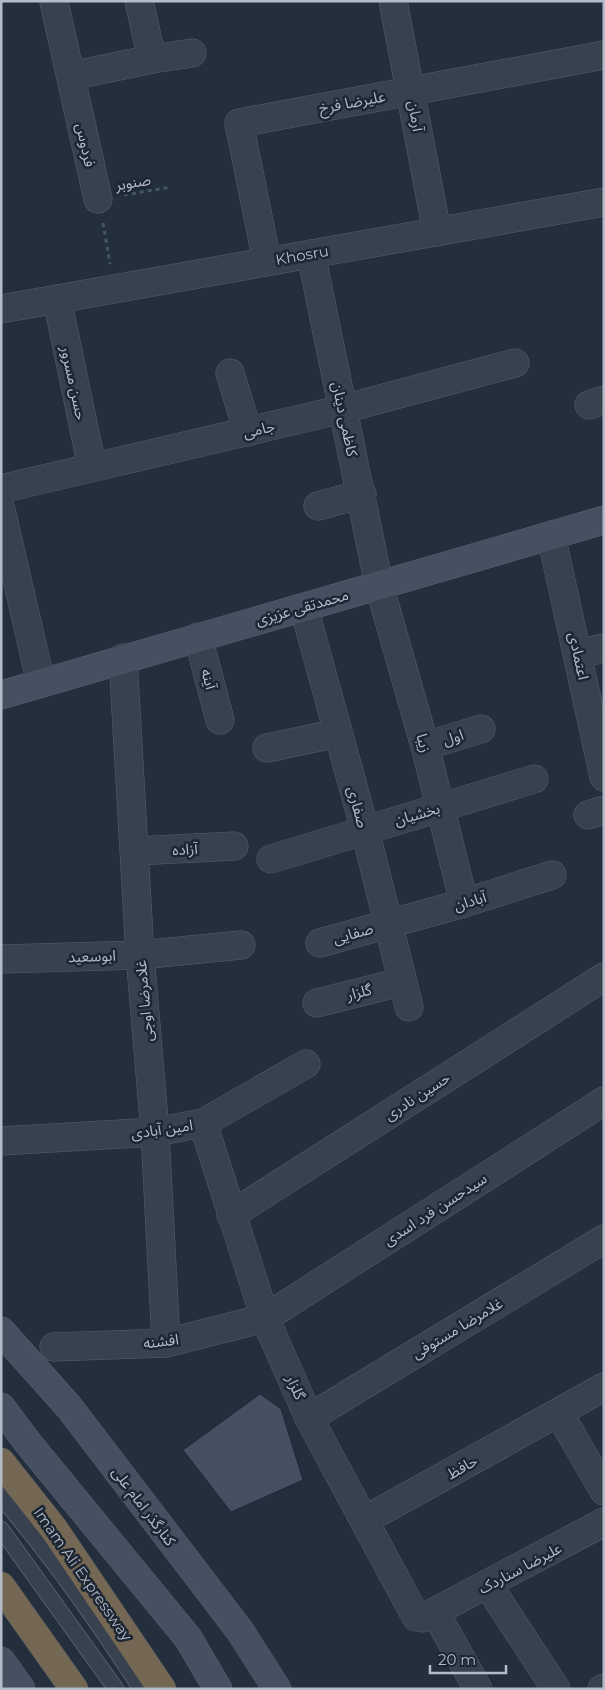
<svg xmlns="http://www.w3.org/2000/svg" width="605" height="1690" font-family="Montserrat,'Noto Sans Arabic',sans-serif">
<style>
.building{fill:#455162;stroke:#1f2835}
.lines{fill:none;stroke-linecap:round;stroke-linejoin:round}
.lane-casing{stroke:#565f6c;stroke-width:17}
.street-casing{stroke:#565f6c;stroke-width:29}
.secondary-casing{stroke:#565f6c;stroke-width:29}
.highway-casing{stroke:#434c59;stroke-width:29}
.path{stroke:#44595c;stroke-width:3;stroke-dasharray:4 4;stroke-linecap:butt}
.lane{stroke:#38414e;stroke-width:15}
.street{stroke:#38414e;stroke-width:28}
.secondary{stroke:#465061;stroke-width:28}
.highway{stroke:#746855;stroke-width:28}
.labels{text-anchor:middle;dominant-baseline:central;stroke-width:5;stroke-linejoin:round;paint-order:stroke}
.street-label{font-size:15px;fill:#b4bcc9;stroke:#1d2633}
</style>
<rect width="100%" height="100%" fill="#242f3e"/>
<path class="building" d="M260,1394L281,1409L303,1480L231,1512L183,1450Z"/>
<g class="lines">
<defs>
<g id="lane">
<path d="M1,1497C53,1558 98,1622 141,1689"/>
<path d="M1,1529L116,1689"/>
</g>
<g id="street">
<path d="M139,1L152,59"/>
<path d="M393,1L437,232"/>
<path d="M54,2L98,199"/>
<path d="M71,76L152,59L192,53"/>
<path d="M311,254L379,585L425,746L464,903"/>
<path d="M267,261L239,123L604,55"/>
<path d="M57,299L92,467"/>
<path d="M1,309L604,202"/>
<path d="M230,373L248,432"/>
<path d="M589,405L604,400"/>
<path d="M1,489L343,409L515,363"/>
<path d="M318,506L362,494"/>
<path d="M1,510L41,683"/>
<path d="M551,535L604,777"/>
<path d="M304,608L365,830L409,1007"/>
<path d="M198,637L220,720"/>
<path d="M578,654L604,648"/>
<path d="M123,658L140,955L155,1132L166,1343"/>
<path d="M425,746L481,729"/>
<path d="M267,748L338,733"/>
<path d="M588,815L604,810"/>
<path d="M136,851L234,846"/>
<path d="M271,859L534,779"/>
<path d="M320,943L464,903L552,875"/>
<path d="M1,959L140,955L241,945"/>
<path d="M317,1003L401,982"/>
<path d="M203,1123L265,1318L309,1418L416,1617L423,1618L604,1522"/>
<path d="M1,1141L155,1132L203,1123L306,1064"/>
<path d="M231,1215L604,977"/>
<path d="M54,1347L166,1343L265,1318L604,1101"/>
<path d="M559,1413L604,1491"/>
<path d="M309,1418L604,1239"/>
<path d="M365,1520L604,1387"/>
<path d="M488,1585L556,1689"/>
<path d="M435,1612L478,1689"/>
<path d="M602,1689L604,1688"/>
</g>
<g id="secondary">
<path d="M1,695L604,520"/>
<path d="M1,1331L69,1407L240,1631L277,1689"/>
<path d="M1,1407L28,1443L188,1638L218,1689"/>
<path d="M1,1661L21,1689"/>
</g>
<g id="highway">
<path d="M1,1462L54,1529L162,1689"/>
<path d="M1,1586L74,1689"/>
</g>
</defs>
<use href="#lane" class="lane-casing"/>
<use href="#street" class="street-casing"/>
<use href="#secondary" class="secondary-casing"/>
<use href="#highway" class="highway-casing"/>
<g class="path">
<path d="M124,195L171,187"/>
<path d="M103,223L110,264"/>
</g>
<use href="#lane" class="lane"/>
<use href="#street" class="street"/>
<use href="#secondary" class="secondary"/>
<use href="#highway" class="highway"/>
</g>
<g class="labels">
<g class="street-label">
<text transform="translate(352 102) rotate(-11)">علیرضا فرخ</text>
<text transform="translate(416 116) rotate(81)">آرمان</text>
<text transform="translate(86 145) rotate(78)">فردوس</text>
<text transform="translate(133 182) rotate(-10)">صنوبر</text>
<text transform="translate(302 255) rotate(-10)">Khosru</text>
<text transform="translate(74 383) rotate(78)">حسن مسرور</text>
<text transform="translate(345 419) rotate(78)">کاظمی دینان</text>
<text transform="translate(259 429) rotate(-13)">جامی</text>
<text transform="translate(302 607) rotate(-16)">محمدتقی عزیزی</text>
<text transform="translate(579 656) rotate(78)">اعتمادی</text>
<text transform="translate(209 679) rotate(75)">آینه</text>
<text transform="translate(453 737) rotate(-18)">اول</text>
<text transform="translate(424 743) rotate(75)">زیبا</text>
<text transform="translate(358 807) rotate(75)">صفاری</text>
<text transform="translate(417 814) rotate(-16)">بخشیان</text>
<text transform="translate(185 849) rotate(-3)">آزاده</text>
<text transform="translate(470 901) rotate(-17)">آبادان</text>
<text transform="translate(353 933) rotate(-16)">صفایی</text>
<text transform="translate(92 956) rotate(-2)">ابوسعید</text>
<text transform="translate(359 992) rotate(-14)">گلزار</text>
<text transform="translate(144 1001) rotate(-95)">غلامرضا اوجی</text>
<text transform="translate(417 1096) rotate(-33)">حسین نادری</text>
<text transform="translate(162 1129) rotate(-8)">امین آبادی</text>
<text transform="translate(435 1209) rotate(-33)">سیدحسن فرد اسدی</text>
<text transform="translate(457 1328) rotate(-31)">غلامرضا مستوفی</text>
<text transform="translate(161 1341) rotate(-7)">افشنه</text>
<text transform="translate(296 1387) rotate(66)">گلزار</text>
<text transform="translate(462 1467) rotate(-29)">حافظ</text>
<text transform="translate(144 1506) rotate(53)">کنارگذر امام علی</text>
<text transform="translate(520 1568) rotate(-28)">علیرضا سناردک</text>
<text transform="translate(83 1574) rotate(55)">Imam Ali Expressway</text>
</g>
</g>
<rect width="605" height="1690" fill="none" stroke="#b4bcc9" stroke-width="5"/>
<path d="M430 1665v8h76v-8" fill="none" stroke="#b4bcc9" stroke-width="2.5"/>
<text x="438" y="1665" font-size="15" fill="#b4bcc9" stroke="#1d2633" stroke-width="4" paint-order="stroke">20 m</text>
</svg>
